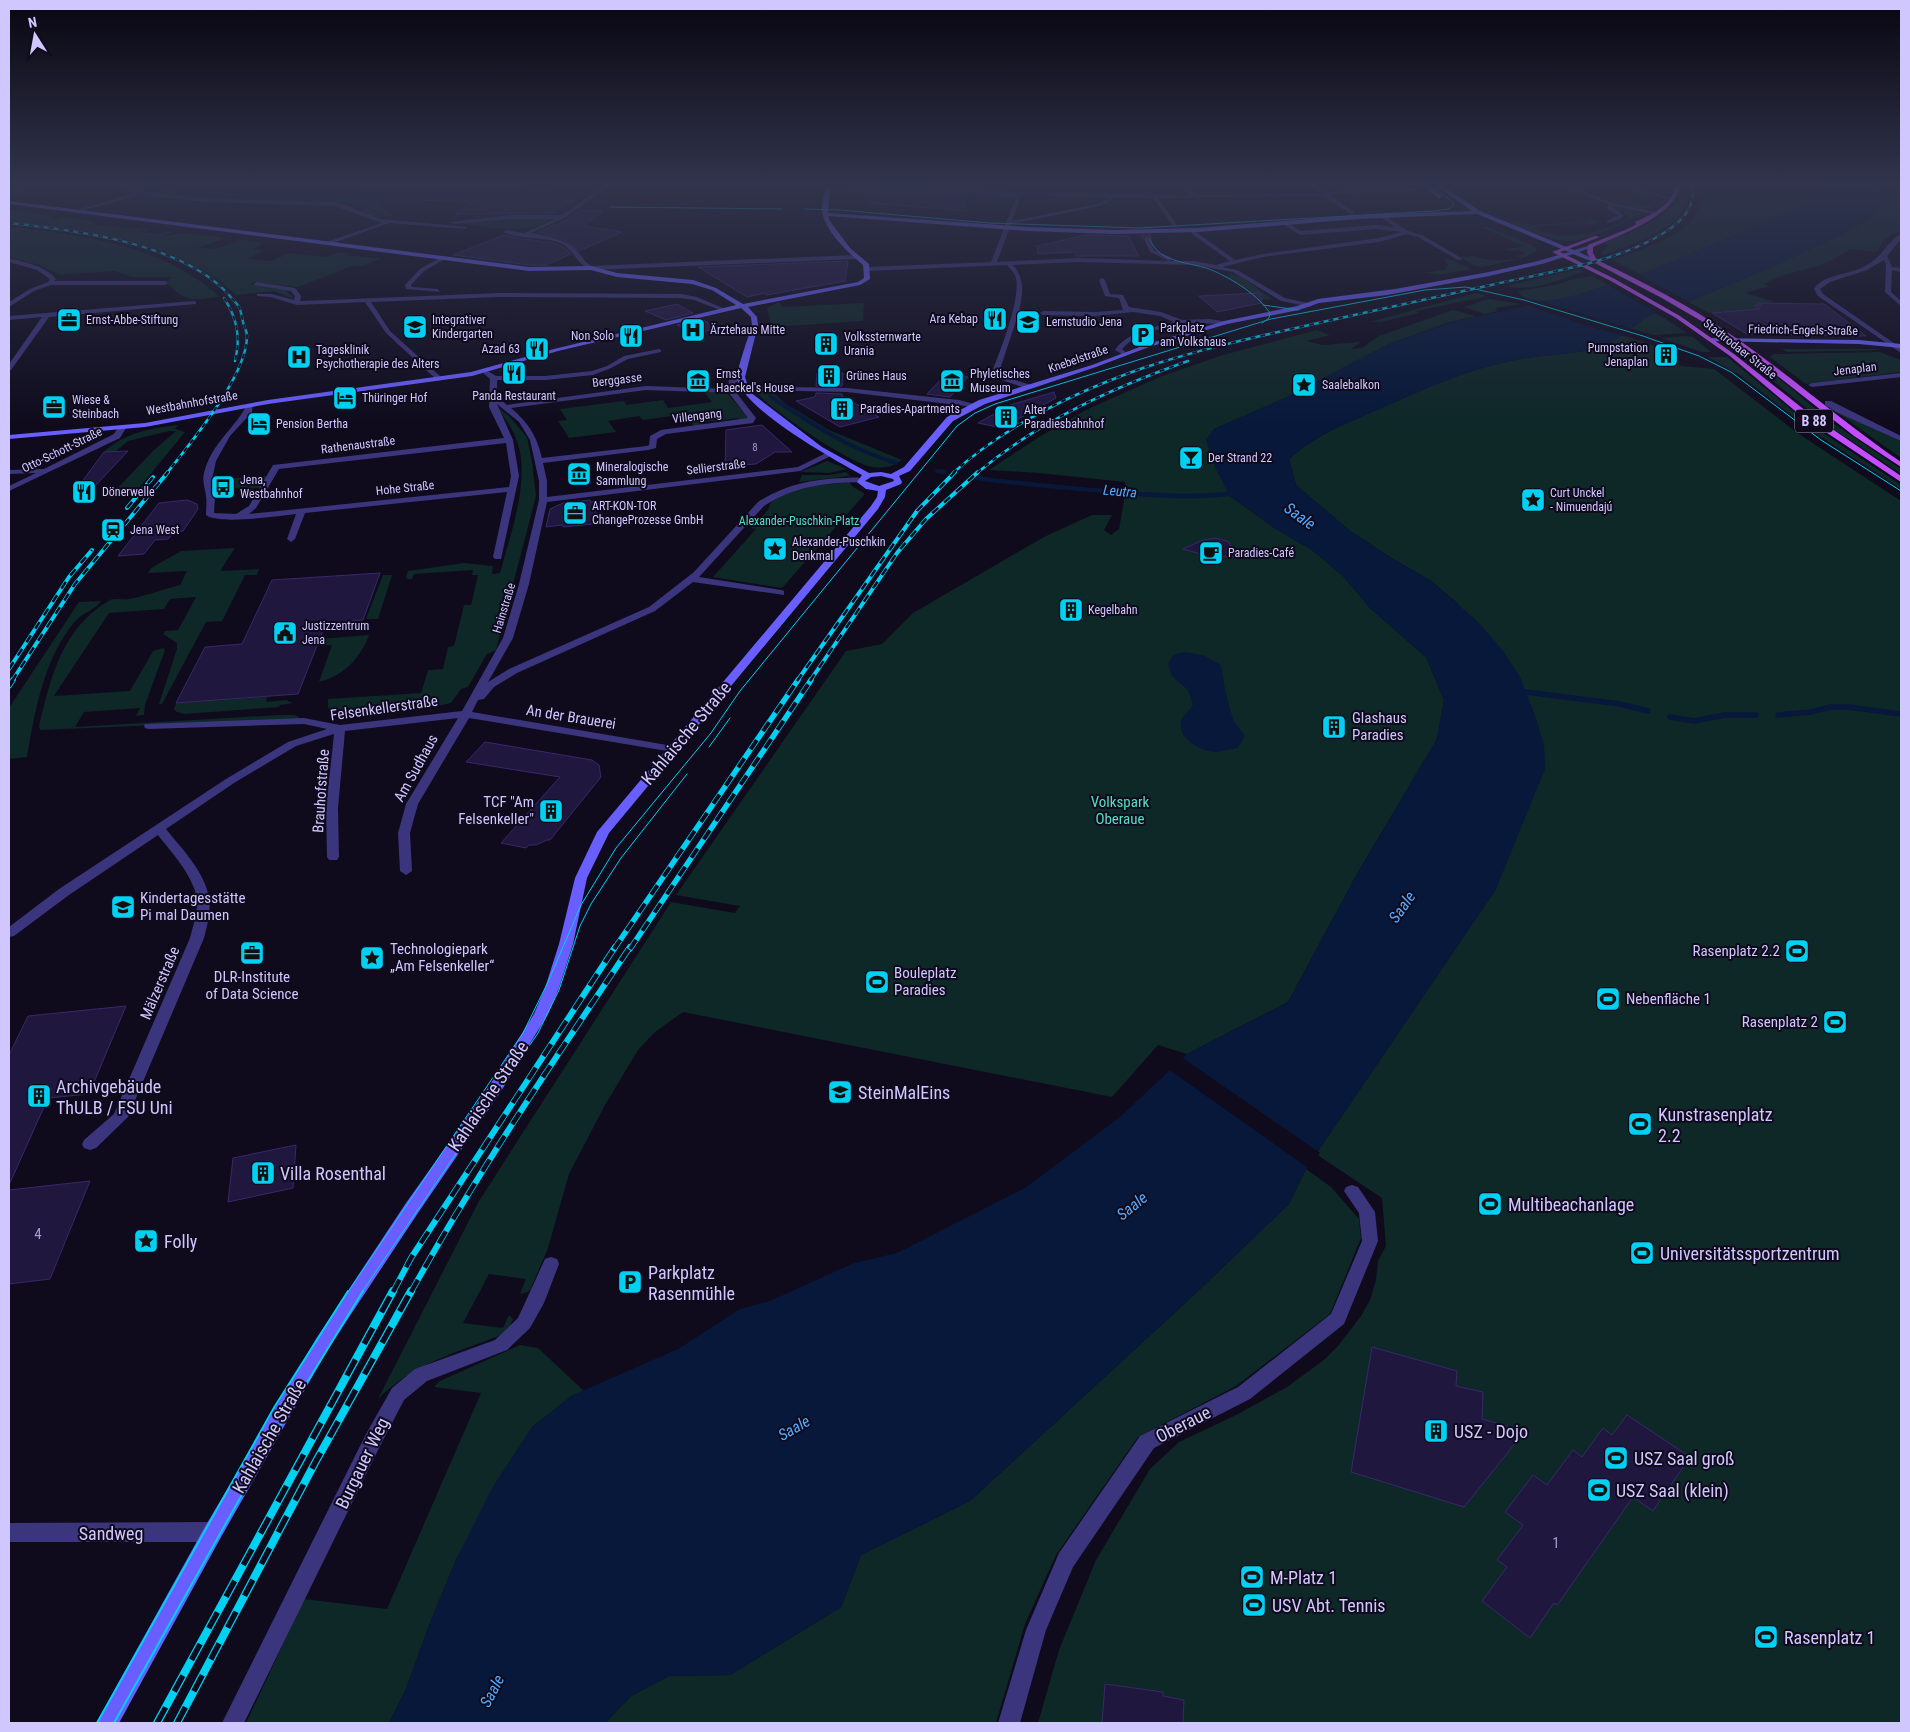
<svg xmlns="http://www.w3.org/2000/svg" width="1910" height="1732" font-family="'Roboto Condensed',sans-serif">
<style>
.green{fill:#0e2727}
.water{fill:#07183a}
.pier{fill:#0f0b1d}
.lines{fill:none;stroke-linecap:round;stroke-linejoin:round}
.stream-far3{stroke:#07183a;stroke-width:2.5}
.stream-far2{stroke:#07183a;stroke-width:4}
.stream-far1{stroke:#07183a;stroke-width:4.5}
.stream{stroke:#07183a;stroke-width:5.5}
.building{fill:#20173f;stroke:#38286b}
.street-tunnel{stroke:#2c273f;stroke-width:5.5;stroke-dasharray:5.5 2.5;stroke-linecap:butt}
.street{fill:#3b357d;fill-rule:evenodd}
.secondary{fill:#695eff;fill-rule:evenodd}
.primary{fill:#c44eff;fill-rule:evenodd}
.tram-far1{stroke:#00d0f2;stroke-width:1}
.tram{stroke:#00d0f2;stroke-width:2}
.rail-far4-casing{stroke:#00d0f2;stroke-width:2.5}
.rail-far3-casing{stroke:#00d0f2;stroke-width:4}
.rail-far2-casing{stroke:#00d0f2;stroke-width:5.5}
.rail-far1-casing{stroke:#00d0f2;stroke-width:6}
.rail-casing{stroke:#00d0f2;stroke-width:8}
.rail-far4{stroke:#0f0b1d;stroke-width:2;stroke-dasharray:5;stroke-linecap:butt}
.rail-far3{stroke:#0f0b1d;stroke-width:2.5;stroke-dasharray:8;stroke-linecap:butt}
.rail-far2{stroke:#0f0b1d;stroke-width:4;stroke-dasharray:11;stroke-linecap:butt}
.rail-far1{stroke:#0f0b1d;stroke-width:4.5;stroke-dasharray:14;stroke-linecap:butt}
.rail{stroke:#0f0b1d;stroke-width:5.5;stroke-dasharray:18;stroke-linecap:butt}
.labels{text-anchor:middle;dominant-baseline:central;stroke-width:4;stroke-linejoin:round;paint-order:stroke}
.far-number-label{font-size:11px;fill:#a49bcf}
.far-poi-label{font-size:12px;fill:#d0c7ff;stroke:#0f0b1d;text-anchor:start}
.far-street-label{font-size:12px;fill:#d0c7ff;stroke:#0f0b1d}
.far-park-label{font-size:12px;fill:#52e0c2;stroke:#0f0b1d}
.shield{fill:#0f0b1d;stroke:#968fbb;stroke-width:1}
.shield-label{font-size:14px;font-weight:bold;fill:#d0c7ff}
.far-water-label{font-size:14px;font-style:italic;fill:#5af;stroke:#0f0b1d}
.street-label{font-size:15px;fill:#d0c7ff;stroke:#0f0b1d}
.poi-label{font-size:15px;fill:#d0c7ff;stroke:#0f0b1d;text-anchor:start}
.park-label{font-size:15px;fill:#52e0c2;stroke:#0f0b1d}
.near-number-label{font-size:15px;fill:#a49bcf}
.water-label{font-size:16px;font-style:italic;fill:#5af;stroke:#0f0b1d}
.near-street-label{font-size:18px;fill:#d0c7ff;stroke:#0f0b1d}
.near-poi-label{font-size:18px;fill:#d0c7ff;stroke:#0f0b1d;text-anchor:start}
</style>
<rect width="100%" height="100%" fill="#0f0b1d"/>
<g class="green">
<path d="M114,184H146L178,190L347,196L379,203L393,216L377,218L361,210L364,208L349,203C271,197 190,204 114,184Z"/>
<path d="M1680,184H1685C1690,196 1687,206 1678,216L1679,217C1657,235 1632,245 1604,255L1602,252L1608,245L1602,243C1625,235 1685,215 1680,184Z"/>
<path d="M1702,184H1821L1822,188L1799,208L1652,270L1639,274L1612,260C1646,248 1711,231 1702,184Z"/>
<path d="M1878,184H1901V232L1893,233L1884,240L1876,252L1850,249C1840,256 1830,262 1818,266C1798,272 1783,273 1764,284L1768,286L1766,287L1745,293L1775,302L1759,303L1761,305H1755L1781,327L1756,326L1729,311L1709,313L1688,302L1772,267L1841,235L1870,219L1886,200Z"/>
<path d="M1588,194H1597L1609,199L1622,196L1639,200L1632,202L1654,207C1640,213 1603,201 1588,194Z"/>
<path d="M1612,206L1644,213C1623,223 1590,241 1567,241C1548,241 1519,226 1501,218L1512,222L1535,225L1590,221L1585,218H1586L1603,222L1587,225L1584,223L1537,226L1539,228H1534C1558,243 1605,233 1629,218L1627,213L1617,210Z"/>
<path d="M9,210L54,216L49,218L54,219L51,221L64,217L96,222L91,225L122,226L117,228C127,229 138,227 149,229L139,232C151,235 160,231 173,232L162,236L186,233L226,238L198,248L215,249L242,240L264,243L253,249L264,250L247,259L272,261L289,253L328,257L339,252L350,254L345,256H361L358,257L382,258L363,266H352L298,287L255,282L250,284C266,288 284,284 294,299L274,291L236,295C181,241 83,229 9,222Z"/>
<path d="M484,219H550C524,238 485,225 455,223Z"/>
<path d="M9,226C74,235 143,242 198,280C206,285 213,290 219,297C194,300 185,304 167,282L172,277H132L115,271L60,275L39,265L9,257Z"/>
<path d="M1488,227L1532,245L1538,250L1521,259L1516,256L1526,253C1518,248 1510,253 1502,249L1525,247L1482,227Z"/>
<path d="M1475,256C1488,262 1505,260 1520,259L1482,267L1475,266L1460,257Z"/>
<path d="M1447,258L1471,269L1439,275L1421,272H1431L1448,269L1445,267L1448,265L1444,259Z"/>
<path d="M1579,269L1584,272C1559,279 1534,293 1506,286Z"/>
<path d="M1227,272L1240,276L1272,299L1260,300L1226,276L1231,275Z"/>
<path d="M1592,276L1608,285C1589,291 1531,314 1518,291L1555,285L1570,280Z"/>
<path d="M1476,293L1484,295V297L1416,311L1419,313L1381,322H1370Z"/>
<path d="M1488,299L1521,304L1496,308L1497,311L1485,314L1464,307Z"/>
<path d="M779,302L783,307L864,303L863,321L772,327L767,308Z"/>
<path d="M1453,310L1476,316L1450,322L1391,343L1285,398L1214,429L1209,451L1230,496L1276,529L1312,550L1344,577L1370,608L1426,657L1444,700L1437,739L1357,874L1288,1002L1187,1054L1158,1045L1112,1097L683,1012L655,1032L638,1050L605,1105L569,1174L548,1248L531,1288L528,1292L520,1294L526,1279L489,1274L463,1323L503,1328L509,1315L513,1319L509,1328L499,1336C455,1353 412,1364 378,1399L479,1201L671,902L735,913L740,906L676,895L846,651L882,644L913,613L1044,537L1092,515H1112L1104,530L1111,535L1119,529L1126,489L1125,482L1039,473L989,470L1039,437L1086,410H1091L1088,409L1162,376L1223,355L1317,330L1330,335L1307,341L1323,345L1359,342H1361L1351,349L1362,348L1379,336Z"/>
<path d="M1656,313L1687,333L1654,335L1631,329L1645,318Z"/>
<path d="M1622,335L1655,346L1657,351L1668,353L1657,356L1682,366L1714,369L1799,434L1901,501V1723H1038L1059,1650L1096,1560L1150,1469L1179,1442L1236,1415L1287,1387L1324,1360L1338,1346L1361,1316L1370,1300L1376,1280L1378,1261L1386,1246L1382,1198L1316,1154L1496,889L1457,603L1430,580L1393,559L1350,531L1296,485L1289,459C1317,433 1351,422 1385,406C1427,388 1466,370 1510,361C1547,353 1573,357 1609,344L1610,341Z"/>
<path d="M1685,336L1693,337L1711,352H1702L1661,338Z"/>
<path d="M1782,349H1873L1883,350L1787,352Z"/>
<path d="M1880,352L1901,360V372L1806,384L1770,357L1774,354Z"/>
<path d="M1727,357L1804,420L1901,485V489L1810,430L1740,375L1708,357Z"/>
<path d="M1744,357H1751L1755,359L1833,423L1901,469V474L1823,422Z"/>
<path d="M762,391H771L786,404L829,430L902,460C893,466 885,469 873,467C850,464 776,413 759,395Z"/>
<path d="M704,392L728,394L748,418L736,422L739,418L705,422L701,426L694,427L686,414L643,420L639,416L608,421L616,432L569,438L558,421L567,420L560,409L624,401L626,405L663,400L668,408L712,402Z"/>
<path d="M497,407L509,416L527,437L532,461L536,496L496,650L487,654L468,687L461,689L451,703L423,709L343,717L331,713L328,707V699L421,693L428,670L443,669L448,647L454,646L464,605H471L478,575H472L473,570L414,574L412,579H407L406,577L408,571L464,563L493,566L492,574L500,573C510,536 530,481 518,444C514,431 505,418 497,407Z"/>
<path d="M1832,409L1901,441V458Z"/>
<path d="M178,425L175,429L185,432L135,493L122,494L118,498H108L153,451L176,431H169L128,441L115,452H104C123,433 152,428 178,425Z"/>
<path d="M827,461L847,469L829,473L800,472Z"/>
<path d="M846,472L850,476L799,482L802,475H830Z"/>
<path d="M268,476L261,488C247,488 229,492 222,479Z"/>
<path d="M849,482L853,487L864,493V495L782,588L713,577L756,529L751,528L768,510L771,502L779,495L814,486Z"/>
<path d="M235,548L220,571L259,569L257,575H245L222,621L206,622L162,704H159L177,649V643L163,634L165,631L178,630L196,597L170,599L164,609L109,613L54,696L130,691L153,651L163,648L165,650L145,705L144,715L136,716L140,708L84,712L75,727L279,715H295L301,719L40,730L39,726C51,676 62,628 110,600C114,598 123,600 129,599C146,596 163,589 180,585L187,571L148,573L151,568L181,551Z"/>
<path d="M383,575H392L378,619H366Z"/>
<path d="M101,601C97,608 87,611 80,617C74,621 69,629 65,635C42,670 34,716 27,757L9,759V708L79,602Z"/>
<path d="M369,635C360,659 343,676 319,682L332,645L317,646L320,639Z"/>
<path d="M267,697L266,702L286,700L293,703L280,705L279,707L184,714L177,712L174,709L176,703Z"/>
<path d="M1306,1169L1331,1187L1359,1219L1361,1238L1330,1314L1236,1386L1138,1437L1056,1555L1025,1624L996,1723H605L631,1696L669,1676L730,1675L841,1607L861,1555L970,1501L1196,1293L1289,1204Z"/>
<path d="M520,1345L538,1348L584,1391L573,1395L532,1427L456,1560L431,1620L406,1689L389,1723H246L304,1599L387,1609L481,1393L434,1387L440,1381Z"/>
</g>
<g class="water">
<path d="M1821,184H1878L1886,200L1871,219L1841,235L1772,267L1702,296L1645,318L1620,337L1611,341L1613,342L1609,344C1572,357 1548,353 1511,361C1466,370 1427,388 1386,406C1351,422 1317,433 1289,459L1296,485L1350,531L1393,559L1430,580L1478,622L1503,651L1520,677L1536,718L1544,746L1545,769L1496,889L1306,1169L1289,1204L1196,1293L970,1501L861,1555L841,1607L730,1675L669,1676L631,1696L605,1723H389L406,1689L431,1620L456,1560L492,1488L532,1427L573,1395L678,1349L740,1309L770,1301L854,1263L897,1253L1025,1188L1120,1117L1187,1054L1288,1002L1357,874L1437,739L1444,700L1426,657L1370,608L1344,577L1312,550L1276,529L1230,496L1215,467L1206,440L1214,429L1285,398L1391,343L1456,321L1574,296L1652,270L1799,208L1822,188Z"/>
<path d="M1184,652L1203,655L1221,665L1225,690L1233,720L1245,736L1237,748C1231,749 1223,751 1217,752C1202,752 1177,739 1181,721C1183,715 1190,710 1193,705L1188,690L1172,676L1168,664L1173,655Z"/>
</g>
<g class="pier">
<path d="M1636,273L1691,303L1659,315L1605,283Z"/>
<path d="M1536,300L1610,322L1634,330L1625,336L1591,327L1520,303Z"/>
<path d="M1181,1057L1320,1153L1314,1161L1307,1167L1168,1069Z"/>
</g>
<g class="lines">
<path class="stream-far3" d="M129,184L176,192L350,200L364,204L382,216"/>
<g class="stream-far2">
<path d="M770,396C810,423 849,449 896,463"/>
<path d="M937,471L944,472"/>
</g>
<g class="stream-far1">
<path d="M941,472H944"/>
<path d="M977,478C1019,484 1061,487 1103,491C1148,495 1192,499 1237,493"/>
</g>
<g class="stream">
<path d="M1518,691L1620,704L1648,711"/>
<path d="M1778,715L1810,712L1831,707H1848L1901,714"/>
<path d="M1670,717L1694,721L1725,715H1756"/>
</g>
</g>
<g class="building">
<path d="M356,184H473H471L526,186L524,188L554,189L542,198L575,199L554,213L455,214L473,202L356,198Z"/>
<path d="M864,184H956L958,188H865Z"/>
<path d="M866,194L961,197L967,211L868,203Z"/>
<path d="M580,210L603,211L584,226L622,232L579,251L561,238L538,232L566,220Z"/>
<path d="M504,235L516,238L554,243L565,248L571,254L546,265H529L453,255Z"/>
<path d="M1086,235L1128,236L1139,256H1076L1074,252L1038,254L1037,246Z"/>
<path d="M848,261L845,281L766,295L765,293L747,297L698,267Z"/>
<path d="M1260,293L1262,303L1217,312L1199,296Z"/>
<path d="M1758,303L1824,304L1866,336L1747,334L1712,313L1760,309L1755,305H1761Z"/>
<path d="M677,304L693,313L666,320L645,311Z"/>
<path d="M702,319L718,329L695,333L677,325Z"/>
<path d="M817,373H843L842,386H816Z"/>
<path d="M946,374L968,377L950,397L927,394Z"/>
<path d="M1054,392L1056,398L1002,428L978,423L1010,405Z"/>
<path d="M816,393L842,394V396L879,417L840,427L796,401L815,397Z"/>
<path d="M762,425L792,452H775L756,464L743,465V468H725L726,430Z"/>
<path d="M128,451L80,502L72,495L104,452Z"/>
<path d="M187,500L197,504L198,509L183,531L174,532L168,539L155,540L144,554L118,556L159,503Z"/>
<path d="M590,500V502L599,501L604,523L563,527V525L546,527L550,509L563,503Z"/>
<path d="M1216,538L1229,542L1236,557L1208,556L1183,549L1203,540Z"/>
<path d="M380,573L363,620L326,623L298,694L176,703L205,647L242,644L272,580Z"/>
<path d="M485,742L592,760L599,765L601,777L550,840H547L536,845H529L526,848L501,843L560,777L466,762Z"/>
<path d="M126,1006L89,1094L48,1098L9,1185V1055L28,1016Z"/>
<path d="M296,1145L293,1188L228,1202L233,1158Z"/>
<path d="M90,1181L50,1279L9,1284V1190Z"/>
<path d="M1372,1347L1457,1371L1456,1386L1483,1392L1482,1419L1507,1426L1521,1436L1464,1507L1351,1472Z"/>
<path d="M1627,1415L1690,1457L1653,1511L1633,1497L1558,1604H1553L1530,1638L1482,1601L1507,1567L1497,1560L1523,1525L1505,1512L1533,1475L1547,1485L1573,1450L1582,1457L1603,1428L1612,1435Z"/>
<path d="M1105,1684L1163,1692V1696L1184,1700L1183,1723H1102Z"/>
</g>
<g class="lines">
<g class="street-tunnel">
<path d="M1384,190H1408"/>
<path d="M1141,235L1147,239L1151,235"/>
</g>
<g class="street">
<path d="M36,184H42L9,194V191Z"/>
<path d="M103,184L141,191L203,198L334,202L349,206L380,219L468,227L465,229L389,223L328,245L326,242L382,223L334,206L203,202L141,195L77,212V210L135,193Z"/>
<path d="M607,184H612L565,218L531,233C546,235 564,239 575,249C582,255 584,263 592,266L856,255L859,257L856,259L591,270C577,265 574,250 562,244C544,235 520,241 503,232L506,230L524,233L555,219H511L453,224L450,222L511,215H562Z"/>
<path d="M1182,184H1186L1196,195L1319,193L1308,184H1313L1326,192L1384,188L1387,190L1330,195L1354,212L1352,215L1323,196L1158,198L1177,225L1174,227L1153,198H1114L1108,203L1100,206L1011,224L997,262L1078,258L1169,261L1150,252L1144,239L1147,237L1150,239L1154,250L1172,258L1170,261H1195L1216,265L1230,261L1192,234V232H1196L1235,260L1263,254L1379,238L1402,232L1376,229L1300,235L1281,223L1286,222L1301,231L1376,225L1395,227L1380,217L1382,214L1408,231L1422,235L1463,259L1458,260L1418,237L1407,234L1379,242L1263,257L1222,267L1237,270L1285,298L1312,304L1313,305L1310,307L1281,301L1233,272L1195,265L1078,262L1013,265C1025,279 1023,293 1019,311H1031L1034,313L1031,315H1018L998,375L1031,385L1032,387L1028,389L990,376C999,355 1021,299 1016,278C1015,273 1010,269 1007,265L868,271L865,269L868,267L991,262L1016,197L824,191L899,189L1190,195ZM1021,195L1108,198L1097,204L1012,221Z"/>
<path d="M1521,184L1555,189L1553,190Z"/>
<path d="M1543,184L1579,190L1613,203L1660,213L1657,215L1613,206L1612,207L1624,215L1619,220L1607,223V221L1618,215L1607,209L1608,204L1576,192Z"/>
<path d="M1613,184H1619L1676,199L1673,201Z"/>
<path d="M1408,188H1431L1433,189L1406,191Z"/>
<path d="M1901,234V239L1887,256L1892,267L1901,268V272L1892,270L1891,292L1901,301V306L1885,292L1886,264L1884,260L1867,270L1830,282L1820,289L1823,294L1901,348V353L1818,296L1814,289C1824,274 1848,275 1863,267C1882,259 1886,242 1901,234Z"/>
<path d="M443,256L445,259L424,271L411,285L412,287L438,289L440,292L406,289L405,285L420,269Z"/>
<path d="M9,258C26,263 44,265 56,279L54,281H165L168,283L165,285H51L34,291L9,307V302L30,289L48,282L50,279L37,270L9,262Z"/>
<path d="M1102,278L1105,280L1110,294L1123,295L1129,307L1161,312L1182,320L1210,319L1229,322L1226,324C1197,322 1142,325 1122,349L1128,354L1125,356L1115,350C1127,332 1154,327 1174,322L1160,316L1133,312L1095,316L1043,315L1040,313L1043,311L1095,312L1123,310L1119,298L1105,296L1099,280Z"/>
<path d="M256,282L295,288L301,296L300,301H304L498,293L681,294L697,297L725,309L720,310L694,300L681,298L498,297L371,302L390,331L441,377L442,379L438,381L386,333L365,302L297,305L271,297L257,296V294H271L294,300L295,296L291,291L254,285Z"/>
<path d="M194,301L196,302V304L49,317L11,370L9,371V364L42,317L9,320V316Z"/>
<path d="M659,349L661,350V352L628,359L611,368L593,375L545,380H497V397L507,405L646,386L728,389L729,380L741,375L745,377L735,383V391L756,418L753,423L666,434L657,439L656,448L648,450L543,463L547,481V497L798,467L826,453L833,455L800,471L547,502L529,584L513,638L488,682L509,669L649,607L694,572L758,502C784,485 812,479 843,478C850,478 860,476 865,480L861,482C826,483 794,486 764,506L699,577L781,590L784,591V595L693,582L655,611L517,673L494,687L484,699L478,700L472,712L673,746L677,747L679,749L677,751L673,752L469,718L418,804L410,833L412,871L406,875L400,871L398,833L406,804L458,718L345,731L338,808L339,857L337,860H329L327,857L326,808L334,734L296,746L234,783L166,829C182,849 206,873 209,899C211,912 207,926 204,938L128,1117L96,1148L90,1150L84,1148L82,1144L84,1140L114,1114L190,938C193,926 198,912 197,899C193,875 172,853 158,835L69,895L14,936L9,937V927L59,889L226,779L288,742L327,729L304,724L149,729L145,728L144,726L145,724L304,718L340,725L462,711L503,638L519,584L539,500V481L530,440L519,422L497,404L513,440L519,476L501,559H495L493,557L507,492L305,513L295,539L291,542L287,539L296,514C277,516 219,525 206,515C206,509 207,502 206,496C205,487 202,482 204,473C211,443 236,428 247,404H253L252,412L230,436L216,461L211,484L215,497L214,513L236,514L249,506L273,465L504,438L489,407L490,379L482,372V370H486L496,376H545L592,371L607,366L624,356ZM646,390L729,393L748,418L661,430L650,436L649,445L647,446L542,458C537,437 529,423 511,408ZM506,443L511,476L509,487L249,514L256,508L279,469Z"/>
<path d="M1901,373V377L1812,387L1808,385L1812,383Z"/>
<path d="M741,386L847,388L959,400L978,405L974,407L847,392L744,390L740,388Z"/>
<path d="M1825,401H1831L1901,436V441L1836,412L1825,405Z"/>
<path d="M119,426L126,428L120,438L9,491V486L36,473L9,474V470L44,469L114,434Z"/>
<path d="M1352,1185L1358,1187L1375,1212L1378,1241L1344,1324L1250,1399L1154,1448L1073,1567L1046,1630L1020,1723H998L1026,1630L1059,1553L1140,1436L1238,1387L1331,1314L1362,1241L1359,1213L1344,1191L1346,1187Z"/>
<path d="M551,1257L557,1259L559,1264L544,1303L530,1328L507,1350L427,1381L404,1400L380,1446L244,1723H222L366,1434L392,1388L415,1369L495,1340L518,1318L545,1259Z"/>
<path d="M213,1522L220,1525L223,1532L220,1539L213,1542H9V1523Z"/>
</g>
<g class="secondary">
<path d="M1421,184H1426L1443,197L1438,198Z"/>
<path d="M1434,184H1439L1480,211L1574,250L1592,245V247L1579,252L1598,261L1593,262L1573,254L1542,264L1489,276L1387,295L1319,303L1299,310L1227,324L1149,347L1096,367L985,404L953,421L910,471L899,476L902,482L901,484L886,490L885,497L878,509L609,833L587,878L573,944L559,988L548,1014L500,1093L418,1213L328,1349L220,1539L119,1723H96L206,1525L316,1339L406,1203L490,1085L534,1014L545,988L559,944L575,878L597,832L871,506L877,497L878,491L866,489L857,482L862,475C836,461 739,407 737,377C737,369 749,335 752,325L751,317L741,308L558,351L472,376L268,404L145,427L9,439V435L145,423L268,400L471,372L554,349L736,305L712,290L692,284L617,277L591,270L529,271L9,204V201L529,267L591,266L617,273L693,280L716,288L743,304L858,282L864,278L863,265C848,252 825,232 822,211C821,204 824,194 826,187L828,186L830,187L828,213L1027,227L1114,230L1198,228L1358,215L1472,211ZM1477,214L1569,252L1538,261L1489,272L1395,289L1318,299L1297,306L1224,321L1145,345L1092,365L979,400L947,417L904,467L891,474L881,472L869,473L822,447L750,392L745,377L758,325L757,317L748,307L860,285L870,279L869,264L850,248L830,221L828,216L1027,231L1114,234L1198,232L1358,219ZM881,476L893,479L894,481L879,486L865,481L871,477Z"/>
<path d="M1712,338L1859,340L1901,344V348L1859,344L1710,341L1709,340Z"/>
</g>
<g class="primary">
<path d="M1676,184H1680C1678,215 1618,236 1593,247V253L1597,260C1643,282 1689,305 1730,334C1789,374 1842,422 1901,462V467L1854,436L1747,352L1710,326L1660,297L1593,262L1587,253L1588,245L1632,227L1636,224L1635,222C1653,214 1673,205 1676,184Z"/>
<path d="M1595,236L1600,237L1560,252L1613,278L1680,316L1734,354L1806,411L1901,476V482L1800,415L1730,356L1676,318L1609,280L1552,252Z"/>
</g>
<g class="tram-far1">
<path d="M610,207L782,209"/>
<path d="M804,209L840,210L989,223L1140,228L1434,211L1449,209L1453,206V202L1428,184"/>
<path d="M1150,239C1159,265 1192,261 1214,271C1234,280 1258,295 1270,313L1269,318L1262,323"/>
<path d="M1263,305L1298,310"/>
<path d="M709,747L730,718"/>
<path d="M348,1292L523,1033L548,982L581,905L616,848L711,733L740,691L957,426L975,413L995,404L1271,319L1425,290L1466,287L1524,300L1643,336L1699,356L1731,372L1821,440L1901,491"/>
<path d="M362,1292L538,1033L559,990L580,926L591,904L621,858L687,774"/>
</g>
<g class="tram">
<path d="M97,1723L275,1406L348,1291"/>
<path d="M114,1723L281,1425L363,1291"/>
</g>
<defs>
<g id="rail-far4">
<path d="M9,223C75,230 183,243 229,295C232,299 237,303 239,307C241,311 242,317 243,322C244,326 247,332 247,336C247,376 191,442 167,473"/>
<path d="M224,298C237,318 241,337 235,361"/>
<path d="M953,473C1007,424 1075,392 1143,368C1200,349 1260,336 1318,323C1376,310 1434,297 1491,285C1544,273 1609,264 1657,237C1677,226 1699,209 1691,184"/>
<path d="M977,473C1039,421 1112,388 1188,361"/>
</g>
<g id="rail-far3">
<path d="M127,508L153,477"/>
<path d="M9,669L69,577L92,550"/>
<path d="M12,681L75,584L168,472"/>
<path d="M797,681L917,511L955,472"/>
<path d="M810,681L897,553L926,519L978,472"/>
</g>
<g id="rail-far2">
<path d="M9,686L13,680"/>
<path d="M614,949L798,680"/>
<path d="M630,949L811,680"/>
</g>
<g id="rail-far1">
<path d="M393,1292L411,1258L615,947"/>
<path d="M411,1292C477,1173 554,1060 630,947"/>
</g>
<g id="rail">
<path d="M157,1723L393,1291"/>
<path d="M177,1723L316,1461L411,1291"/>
</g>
</defs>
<use href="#rail-far4" class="rail-far4-casing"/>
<use href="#rail-far3" class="rail-far3-casing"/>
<use href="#rail-far2" class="rail-far2-casing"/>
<use href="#rail-far1" class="rail-far1-casing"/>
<use href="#rail" class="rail-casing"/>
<use href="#rail-far4" class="rail-far4"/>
<use href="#rail-far3" class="rail-far3"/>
<use href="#rail-far2" class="rail-far2"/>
<use href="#rail-far1" class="rail-far1"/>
<use href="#rail" class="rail"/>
</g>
<linearGradient id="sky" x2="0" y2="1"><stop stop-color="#080610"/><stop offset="0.43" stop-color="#31344c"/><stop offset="1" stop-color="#31344c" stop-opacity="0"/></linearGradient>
<rect width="1910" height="426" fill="url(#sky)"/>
<defs>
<symbol id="restaurant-square" viewBox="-11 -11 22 22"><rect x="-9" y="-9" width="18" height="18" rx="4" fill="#00d0f2" stroke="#0f0b1d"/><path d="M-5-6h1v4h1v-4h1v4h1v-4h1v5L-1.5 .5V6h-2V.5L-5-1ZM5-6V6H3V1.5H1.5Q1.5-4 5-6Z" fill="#111"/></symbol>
<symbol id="office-square" viewBox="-11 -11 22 22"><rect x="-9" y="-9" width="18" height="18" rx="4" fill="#00d0f2" stroke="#0f0b1d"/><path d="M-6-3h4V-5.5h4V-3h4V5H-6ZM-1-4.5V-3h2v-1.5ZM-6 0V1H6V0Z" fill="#111"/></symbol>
<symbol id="school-square" viewBox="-11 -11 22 22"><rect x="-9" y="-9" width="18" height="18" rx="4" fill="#00d0f2" stroke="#0f0b1d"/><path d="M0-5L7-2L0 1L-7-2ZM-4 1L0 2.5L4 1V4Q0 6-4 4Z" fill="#111"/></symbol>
<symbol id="hospital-square" viewBox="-11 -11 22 22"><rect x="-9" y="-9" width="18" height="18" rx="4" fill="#00d0f2" stroke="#0f0b1d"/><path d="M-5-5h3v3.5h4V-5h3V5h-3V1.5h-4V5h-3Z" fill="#111"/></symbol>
<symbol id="parking-square" viewBox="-11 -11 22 22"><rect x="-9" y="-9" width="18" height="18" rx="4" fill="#00d0f2" stroke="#0f0b1d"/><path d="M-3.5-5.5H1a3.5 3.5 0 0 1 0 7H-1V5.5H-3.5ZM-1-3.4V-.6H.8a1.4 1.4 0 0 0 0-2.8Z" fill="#111"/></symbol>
<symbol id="building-square" viewBox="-11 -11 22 22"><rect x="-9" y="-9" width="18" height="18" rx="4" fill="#00d0f2" stroke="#0f0b1d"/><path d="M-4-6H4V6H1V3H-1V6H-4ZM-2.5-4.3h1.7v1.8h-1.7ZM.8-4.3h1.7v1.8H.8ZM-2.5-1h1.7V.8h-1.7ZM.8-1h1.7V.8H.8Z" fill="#111"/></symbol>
<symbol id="museum-square" viewBox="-11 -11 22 22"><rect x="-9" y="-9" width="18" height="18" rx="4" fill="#00d0f2" stroke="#0f0b1d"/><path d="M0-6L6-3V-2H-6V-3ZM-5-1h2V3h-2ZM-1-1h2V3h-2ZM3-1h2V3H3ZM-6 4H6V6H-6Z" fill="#111"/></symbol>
<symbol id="sight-square" viewBox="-11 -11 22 22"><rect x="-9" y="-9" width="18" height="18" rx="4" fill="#00d0f2" stroke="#0f0b1d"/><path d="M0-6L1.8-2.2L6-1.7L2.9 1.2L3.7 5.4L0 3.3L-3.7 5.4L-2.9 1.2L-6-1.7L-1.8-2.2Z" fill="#111"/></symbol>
<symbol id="hotel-square" viewBox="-11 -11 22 22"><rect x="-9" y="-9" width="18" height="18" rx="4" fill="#00d0f2" stroke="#0f0b1d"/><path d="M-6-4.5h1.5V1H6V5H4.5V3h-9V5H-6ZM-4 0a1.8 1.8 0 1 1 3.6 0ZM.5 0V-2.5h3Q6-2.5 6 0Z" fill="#111"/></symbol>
<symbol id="bar-square" viewBox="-11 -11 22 22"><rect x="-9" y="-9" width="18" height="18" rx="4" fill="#00d0f2" stroke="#0f0b1d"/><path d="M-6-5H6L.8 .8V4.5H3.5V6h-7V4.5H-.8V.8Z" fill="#111"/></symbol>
<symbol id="bus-square" viewBox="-11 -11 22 22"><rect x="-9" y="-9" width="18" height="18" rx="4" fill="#00d0f2" stroke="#0f0b1d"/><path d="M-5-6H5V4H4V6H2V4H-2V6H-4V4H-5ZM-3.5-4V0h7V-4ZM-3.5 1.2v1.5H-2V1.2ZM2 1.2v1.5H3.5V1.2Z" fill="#111"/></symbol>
<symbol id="station-square" viewBox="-11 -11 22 22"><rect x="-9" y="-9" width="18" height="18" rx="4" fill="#00d0f2" stroke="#0f0b1d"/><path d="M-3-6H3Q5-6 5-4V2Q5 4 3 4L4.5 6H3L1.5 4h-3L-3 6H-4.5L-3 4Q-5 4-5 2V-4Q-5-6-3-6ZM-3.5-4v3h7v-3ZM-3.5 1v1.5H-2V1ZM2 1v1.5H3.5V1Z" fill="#111"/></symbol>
<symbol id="cafe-square" viewBox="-11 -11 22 22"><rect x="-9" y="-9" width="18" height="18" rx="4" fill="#00d0f2" stroke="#0f0b1d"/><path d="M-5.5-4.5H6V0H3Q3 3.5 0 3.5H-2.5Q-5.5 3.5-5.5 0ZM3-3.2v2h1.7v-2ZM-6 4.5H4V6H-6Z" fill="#111"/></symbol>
<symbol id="civic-square" viewBox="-11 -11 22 22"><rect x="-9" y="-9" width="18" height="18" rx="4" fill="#00d0f2" stroke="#0f0b1d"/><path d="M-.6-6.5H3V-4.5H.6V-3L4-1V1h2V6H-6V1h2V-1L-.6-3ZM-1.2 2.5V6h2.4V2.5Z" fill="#111"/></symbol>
<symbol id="stadium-square" viewBox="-11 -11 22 22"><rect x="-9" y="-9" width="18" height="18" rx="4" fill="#00d0f2" stroke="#0f0b1d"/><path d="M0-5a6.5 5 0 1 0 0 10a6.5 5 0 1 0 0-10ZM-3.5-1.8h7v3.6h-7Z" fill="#111"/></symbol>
</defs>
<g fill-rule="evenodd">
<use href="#restaurant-square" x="981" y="305" width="28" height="28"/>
<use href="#office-square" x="55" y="306" width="28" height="28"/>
<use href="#school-square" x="1014" y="308" width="28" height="28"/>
<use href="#school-square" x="401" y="313" width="28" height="28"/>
<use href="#hospital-square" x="679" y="316" width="28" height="28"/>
<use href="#parking-square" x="1129" y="321" width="28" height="28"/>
<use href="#restaurant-square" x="617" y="322" width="28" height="28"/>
<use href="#building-square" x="812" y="330" width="28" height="28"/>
<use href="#restaurant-square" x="523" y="335" width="28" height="28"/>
<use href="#building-square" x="1652" y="341" width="28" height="28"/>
<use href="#hospital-square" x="285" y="343" width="28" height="28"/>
<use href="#restaurant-square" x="500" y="359" width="28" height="28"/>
<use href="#building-square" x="815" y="362" width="28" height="28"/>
<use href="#museum-square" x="684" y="367" width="28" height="28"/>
<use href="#museum-square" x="938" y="367" width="28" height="28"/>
<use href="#sight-square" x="1290" y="371" width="28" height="28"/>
<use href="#hotel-square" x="331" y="384" width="28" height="28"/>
<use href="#office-square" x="40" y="393" width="28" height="28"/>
<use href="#building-square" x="828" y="395" width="28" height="28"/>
<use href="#building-square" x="992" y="403" width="28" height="28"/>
<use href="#hotel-square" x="245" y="410" width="28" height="28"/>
<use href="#bar-square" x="1177" y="444" width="28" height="28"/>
<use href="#museum-square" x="565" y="460" width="28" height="28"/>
<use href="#bus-square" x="209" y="473" width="28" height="28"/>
<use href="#restaurant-square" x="70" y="478" width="28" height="28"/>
<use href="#sight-square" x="1519" y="486" width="28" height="28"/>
<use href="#office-square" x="561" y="499" width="28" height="28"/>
<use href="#station-square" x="99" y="516" width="28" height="28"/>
<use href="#sight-square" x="761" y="535" width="28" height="28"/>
<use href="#cafe-square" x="1197" y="539" width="28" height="28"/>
<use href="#building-square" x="1057" y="596" width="28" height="28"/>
<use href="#civic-square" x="271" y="619" width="28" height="28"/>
<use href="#building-square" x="1320" y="713" width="28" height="28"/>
<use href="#building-square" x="537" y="797" width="28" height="28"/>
<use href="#school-square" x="109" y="893" width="28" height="28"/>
<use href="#stadium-square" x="1783" y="937" width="28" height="28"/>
<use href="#office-square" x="238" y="939" width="28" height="28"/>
<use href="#sight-square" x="358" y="944" width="28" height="28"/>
<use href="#stadium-square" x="863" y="968" width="28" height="28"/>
<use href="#stadium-square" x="1594" y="985" width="28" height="28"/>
<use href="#stadium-square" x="1821" y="1008" width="28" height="28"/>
<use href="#school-square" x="826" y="1078" width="28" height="28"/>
<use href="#building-square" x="25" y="1082" width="28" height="28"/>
<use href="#stadium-square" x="1626" y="1110" width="28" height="28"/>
<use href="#building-square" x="249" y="1159" width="28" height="28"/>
<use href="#stadium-square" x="1476" y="1190" width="28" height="28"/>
<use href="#sight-square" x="132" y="1227" width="28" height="28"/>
<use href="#stadium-square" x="1628" y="1239" width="28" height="28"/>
<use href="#parking-square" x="616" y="1268" width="28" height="28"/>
<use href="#building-square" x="1422" y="1417" width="28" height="28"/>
<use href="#stadium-square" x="1602" y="1444" width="28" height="28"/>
<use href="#stadium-square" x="1585" y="1476" width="28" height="28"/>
<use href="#stadium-square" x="1238" y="1563" width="28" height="28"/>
<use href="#stadium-square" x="1240" y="1591" width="28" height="28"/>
<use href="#stadium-square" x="1752" y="1623" width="28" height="28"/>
</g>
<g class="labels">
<g class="far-number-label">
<text x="755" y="447">8</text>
</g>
<g class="far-poi-label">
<text x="978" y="319" text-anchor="end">Ara Kebap</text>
<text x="86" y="320">Ernst-Abbe-Stiftung</text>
<text x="432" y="320">Integrativer<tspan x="432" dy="14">Kindergarten</tspan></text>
<text x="1046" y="322">Lernstudio Jena</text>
<text x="1160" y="328">Parkplatz<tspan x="1160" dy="14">am Volkshaus</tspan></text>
<text x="710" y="330">Ärztehaus Mitte</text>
<text x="614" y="336" text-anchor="end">Non Solo</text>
<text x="844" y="337">Volkssternwarte<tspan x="844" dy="14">Urania</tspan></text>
<text x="1648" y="348" text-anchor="end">Pumpstation<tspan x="1648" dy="14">Jenaplan</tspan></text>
<text x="520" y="349" text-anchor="end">Azad 63</text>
<text x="316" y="350">Tagesklinik<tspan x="316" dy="14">Psychotherapie des Alters</tspan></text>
<text x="716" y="374">Ernst<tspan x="716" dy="14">Haeckel's House</tspan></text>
<text x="970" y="374">Phyletisches<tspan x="970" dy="14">Museum</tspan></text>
<text x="846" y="376">Grünes Haus</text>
<text x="1322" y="385">Saalebalkon</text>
<text x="514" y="396" text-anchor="middle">Panda Restaurant</text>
<text x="362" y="398">Thüringer Hof</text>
<text x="72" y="400">Wiese &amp;<tspan x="72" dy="14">Steinbach</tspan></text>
<text x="860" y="409">Paradies-Apartments</text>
<text x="1024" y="410">Alter<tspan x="1024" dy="14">Paradiesbahnhof</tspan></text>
<text x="276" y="424">Pension Bertha</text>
<text x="1208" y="458">Der Strand 22</text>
<text x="596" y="467">Mineralogische<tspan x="596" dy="14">Sammlung</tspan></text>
<text x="240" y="480">Jena,<tspan x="240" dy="14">Westbahnhof</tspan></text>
<text x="102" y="492">Dönerwelle</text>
<text x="1550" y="493">Curt Unckel<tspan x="1550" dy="14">- Nimuendajú</tspan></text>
<text x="592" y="506">ART-KON-TOR<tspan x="592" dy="14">ChangeProzesse GmbH</tspan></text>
<text x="130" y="530">Jena West</text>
<text x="792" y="542">Alexander-Puschkin<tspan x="792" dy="14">Denkmal</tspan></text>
<text x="1228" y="553">Paradies-Café</text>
<text x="1088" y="610">Kegelbahn</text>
<text x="302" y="626">Justizzentrum<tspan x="302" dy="14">Jena</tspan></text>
</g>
<g class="far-street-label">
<text transform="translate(1803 330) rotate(1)">Friedrich-Engels-Straße</text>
<text transform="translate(1740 349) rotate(38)">Stadtrodaer Straße</text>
<text transform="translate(1078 359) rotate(-19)">Knebelstraße</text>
<text transform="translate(1855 369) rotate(-7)">Jenaplan</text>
<text transform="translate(617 380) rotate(-7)">Berggasse</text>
<text transform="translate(192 403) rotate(-10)">Westbahnhofstraße</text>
<text transform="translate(697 416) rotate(-7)">Villengang</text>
<text transform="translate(358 445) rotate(-7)">Rathenaustraße</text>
<text transform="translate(62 450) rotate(-26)">Otto-Schott-Straße</text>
<text transform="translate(716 467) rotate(-7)">Sellierstraße</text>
<text transform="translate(405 488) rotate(-6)">Hohe Straße</text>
<text transform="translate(504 608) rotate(-73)">Hainstraße</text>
</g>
<g class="far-park-label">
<text x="799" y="521">Alexander-Puschkin-Platz</text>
</g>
<rect class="shield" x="1795" y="409.5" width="38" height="23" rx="4"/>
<g class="shield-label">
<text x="1814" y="421">B 88</text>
</g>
<g class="far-water-label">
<text transform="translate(1120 491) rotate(5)">Leutra</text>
</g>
<g class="street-label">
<text transform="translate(384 708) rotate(-8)">Felsenkellerstraße</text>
<text transform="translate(571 717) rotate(9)">An der Brauerei</text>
<text transform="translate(416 768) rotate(-61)">Am Sudhaus</text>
<text transform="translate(321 791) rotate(-86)">Brauhofstraße</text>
<text transform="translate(160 983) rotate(-67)">Mälzerstraße</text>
</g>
<g class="poi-label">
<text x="1352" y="718">Glashaus<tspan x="1352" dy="17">Paradies</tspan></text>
<text x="534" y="802" text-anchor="end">TCF "Am<tspan x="534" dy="17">Felsenkeller"</tspan></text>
<text x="140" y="898">Kindertagesstätte<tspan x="140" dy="17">Pi mal Daumen</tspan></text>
<text x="390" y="949">Technologiepark<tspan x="390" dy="17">„Am Felsenkeller“</tspan></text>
<text x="1780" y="951" text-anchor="end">Rasenplatz 2.2</text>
<text x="894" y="973">Bouleplatz<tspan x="894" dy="17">Paradies</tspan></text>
<text x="252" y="977" text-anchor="middle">DLR-Institute<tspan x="252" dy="17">of Data Science</tspan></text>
<text x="1626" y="999">Nebenfläche 1</text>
<text x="1818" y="1022" text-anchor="end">Rasenplatz 2</text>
</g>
<g class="park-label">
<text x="1120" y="802">Volkspark<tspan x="1120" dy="17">Oberaue</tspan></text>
</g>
<g class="near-number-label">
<text x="38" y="1234">4</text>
<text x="1556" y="1543">1</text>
</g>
<g class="water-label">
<text transform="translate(1300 516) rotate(36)">Saale</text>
<text transform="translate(1402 907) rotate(-55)">Saale</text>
<text transform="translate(1132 1206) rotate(-39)">Saale</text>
<text transform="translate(794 1428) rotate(-30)">Saale</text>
<text transform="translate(492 1691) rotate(-62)">Saale</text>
</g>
<g class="near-street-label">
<text transform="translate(686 733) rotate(-50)">Kahlaische Straße</text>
<text transform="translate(488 1096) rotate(-56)">Kahlaische Straße</text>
<text transform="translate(1183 1424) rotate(-27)">Oberaue</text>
<text transform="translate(269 1436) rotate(-60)">Kahlaische Straße</text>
<text transform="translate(362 1463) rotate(-64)">Burgauer Weg</text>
<text x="111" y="1533">Sandweg</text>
</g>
<g class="near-poi-label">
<text x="56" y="1086">Archivgebäude<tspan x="56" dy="21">ThULB / FSU Uni</tspan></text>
<text x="858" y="1092">SteinMalEins</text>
<text x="1658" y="1114">Kunstrasenplatz<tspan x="1658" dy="21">2.2</tspan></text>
<text x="280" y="1173">Villa Rosenthal</text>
<text x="1508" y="1204">Multibeachanlage</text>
<text x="164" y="1241">Folly</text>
<text x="1660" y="1253">Universitätssportzentrum</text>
<text x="648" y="1272">Parkplatz<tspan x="648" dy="21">Rasenmühle</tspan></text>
<text x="1454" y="1431">USZ - Dojo</text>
<text x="1634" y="1458">USZ Saal groß</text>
<text x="1616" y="1490">USZ Saal (klein)</text>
<text x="1270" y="1577">M-Platz 1</text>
<text x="1272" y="1605">USV Abt. Tennis</text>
<text x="1784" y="1637">Rasenplatz 1</text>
</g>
</g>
<rect width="1910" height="1732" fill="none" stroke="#d0c7ff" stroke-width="20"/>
<g transform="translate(35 35) rotate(349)" stroke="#0f0b1d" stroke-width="4" paint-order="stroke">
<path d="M0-4L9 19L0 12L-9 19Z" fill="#d0c7ff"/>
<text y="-8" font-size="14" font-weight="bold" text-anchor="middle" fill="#d0c7ff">N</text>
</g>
</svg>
